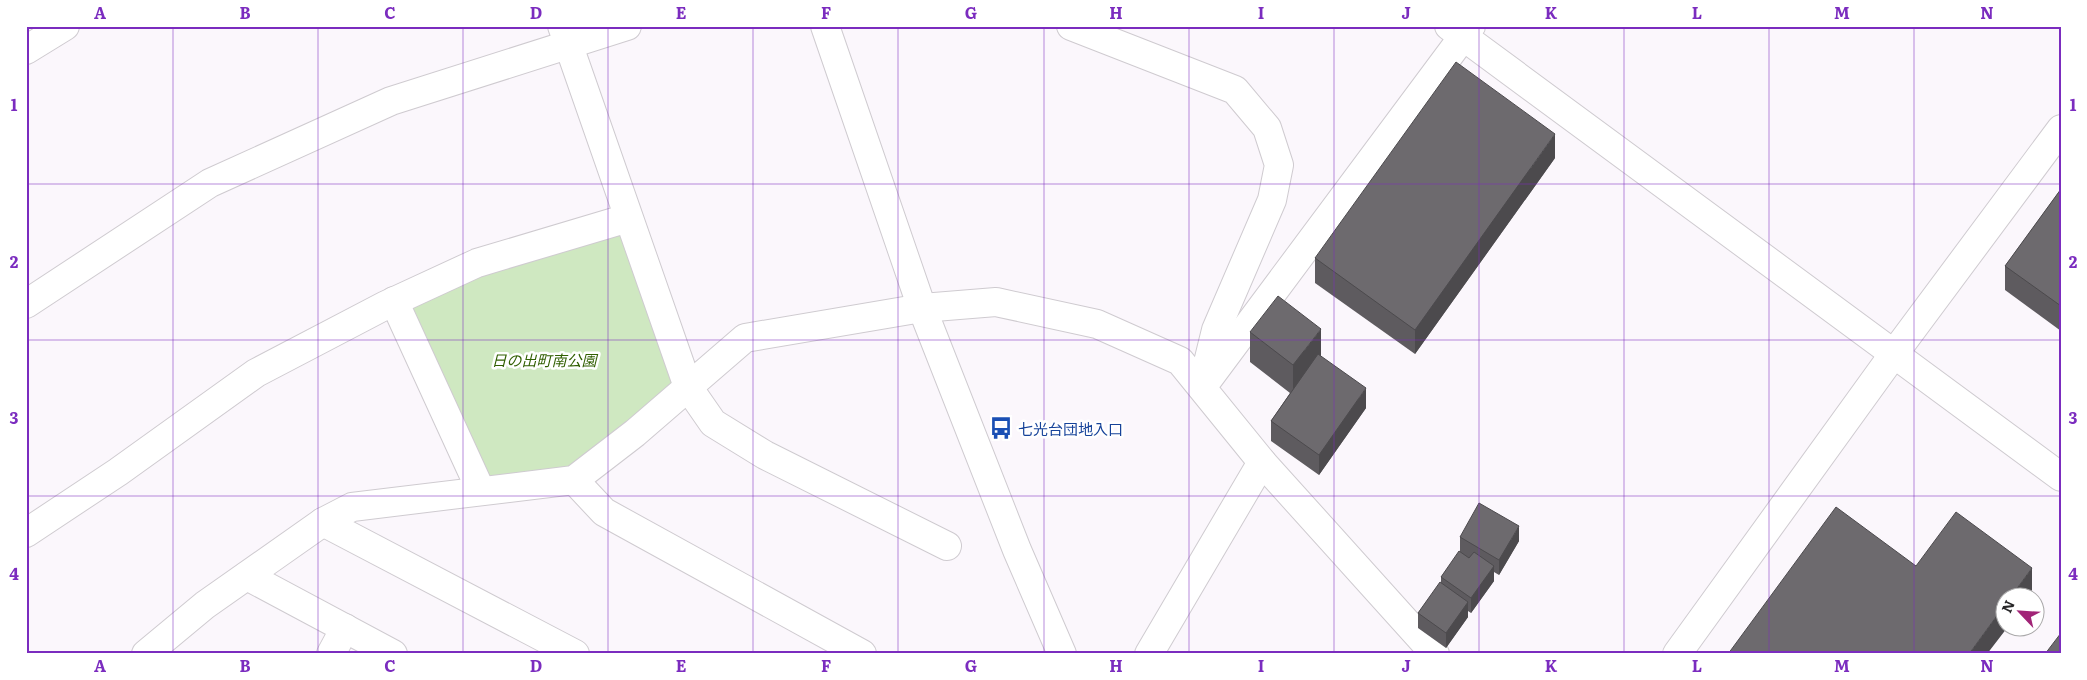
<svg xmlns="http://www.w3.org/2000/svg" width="2087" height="680" font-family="Literata,'Noto Sans JP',serif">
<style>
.green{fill:#cfe8c1}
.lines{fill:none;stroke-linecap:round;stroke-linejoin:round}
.minor-casing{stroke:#cfcbd0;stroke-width:30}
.minor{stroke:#fff;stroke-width:28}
.wall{fill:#5e5b5f}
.shaded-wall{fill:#4c4a4d}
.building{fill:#6d6a6e;stroke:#4c4a4d}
.grid{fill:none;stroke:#7b2cbf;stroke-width:1;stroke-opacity:0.55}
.labels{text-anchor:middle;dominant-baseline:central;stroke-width:5;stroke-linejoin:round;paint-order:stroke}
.park-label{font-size:15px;font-style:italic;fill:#315f02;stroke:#fff}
.transit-label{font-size:15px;fill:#164399;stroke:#fff;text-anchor:start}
.neatline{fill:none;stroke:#7b2cbf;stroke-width:2}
.grid-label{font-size:16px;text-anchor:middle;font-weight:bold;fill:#7b2cbf}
</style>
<rect width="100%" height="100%" fill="#fbf7fc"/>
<path class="green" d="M621,229L676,385L566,471L487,482L407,308L481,271Z"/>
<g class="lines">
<defs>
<g id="minor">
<path d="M562,26L688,387L713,423L765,455L947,546"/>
<path d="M825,26L922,308L1017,550L1062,654"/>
<path d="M1071,26L1235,90L1267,128L1279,165L1272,200L1216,330L1202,387"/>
<path d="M1449,26L2061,477"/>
<path d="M26,50L65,26"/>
<path d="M394,301L481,491"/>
<path d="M26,304L210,183L391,101L627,26"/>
<path d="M1209,378L1471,26"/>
<path d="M574,480L604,512L862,654"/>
<path d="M323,522L575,654"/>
<path d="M26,533L118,472L256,373L386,305L477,263L628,218"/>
<path d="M247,576L393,654"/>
<path d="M146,654L205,605L323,522L352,507L574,480L635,433L745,338L922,308L996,302L1097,324L1180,361L1262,462L1435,654"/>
<path d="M331,654L345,628"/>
<path d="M1149,654L1262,462"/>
<path d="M1677,654L1893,355L2061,129"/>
</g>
</defs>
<use href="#minor" class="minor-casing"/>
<use href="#minor" class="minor"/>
</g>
<g class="wall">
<path d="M1555,158L1415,354L1315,283V258Z"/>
<path d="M2061,189V331L2005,290V266Z"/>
<path d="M1250,332L1321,356L1366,408L1319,475L1271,441V421L1290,393L1250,362Z"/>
<path d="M1460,537L1519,541L1499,575L1494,572V581L1471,613L1468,611V617L1446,648L1418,628V613L1441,583V577L1460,552Z"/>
</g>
<g class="shaded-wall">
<path d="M1555,134V158L1415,354V330Z"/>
<path d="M1321,329V359L1293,395V365Z"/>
<path d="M1366,388V408L1319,475V455Z"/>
<path d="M1519,526V541L1499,575V560Z"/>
<path d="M1494,566V581L1471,613V598Z"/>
<path d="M2032,568V593L2028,598H2010Z"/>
<path d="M1468,602V617L1446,648V633Z"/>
<path d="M2004,606V628H2007L1987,654H1969Z"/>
</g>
<g class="building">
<path d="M1456,62L1555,134L1415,330L1315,258Z"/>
<path d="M2061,189V306L2005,266Z"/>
<path d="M1278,296L1321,329L1293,365L1250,332Z"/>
<path d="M1318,354L1366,388L1319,455L1271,421Z"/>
<path d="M1479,503L1519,526L1499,560L1460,537Z"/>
<path d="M1836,507L1916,566L1956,512L2032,568L2010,598H2004V606L1969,654H1728Z"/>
<path d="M1459,551L1469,558L1474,552L1494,566L1471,598L1441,577Z"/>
<path d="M1440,582L1468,602L1446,633L1418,613Z"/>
<path d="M2061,633V654H2045Z"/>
</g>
<path class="grid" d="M173,26V654M318,26V654M463,26V654M608,26V654M753,26V654M898,26V654M1044,26V654M1189,26V654M1334,26V654M1479,26V654M1624,26V654M1769,26V654M1914,26V654M26,184H2061M26,340H2061M26,496H2061"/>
<defs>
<symbol id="bus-bare" viewBox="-9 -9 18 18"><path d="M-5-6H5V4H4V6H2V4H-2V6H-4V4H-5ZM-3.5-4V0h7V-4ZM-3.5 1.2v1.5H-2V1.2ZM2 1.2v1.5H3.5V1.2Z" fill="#1a4fb4" stroke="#fff" stroke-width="2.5" paint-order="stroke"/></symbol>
</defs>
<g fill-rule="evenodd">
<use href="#bus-bare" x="985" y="412" width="32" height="32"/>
</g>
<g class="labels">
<g class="park-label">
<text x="544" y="359">日の出町南公園</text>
</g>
<g class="transit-label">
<text x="1018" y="428">七光台団地入口</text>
</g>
</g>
<rect width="2087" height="680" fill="none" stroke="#ffffff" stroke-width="55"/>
<g transform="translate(2020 612) rotate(295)"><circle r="24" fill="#ffffff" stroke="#a9a8a9"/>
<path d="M0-4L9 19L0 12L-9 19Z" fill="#a12477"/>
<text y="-8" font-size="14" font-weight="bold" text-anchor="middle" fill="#272628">N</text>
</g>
<rect x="28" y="28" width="2032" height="624" class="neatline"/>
<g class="grid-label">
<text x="100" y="19">A</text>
<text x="245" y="19">B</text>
<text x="390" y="19">C</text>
<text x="536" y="19">D</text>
<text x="681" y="19">E</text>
<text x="826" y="19">F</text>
<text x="971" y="19">G</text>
<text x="1116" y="19">H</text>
<text x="1261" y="19">I</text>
<text x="1406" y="19">J</text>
<text x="1551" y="19">K</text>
<text x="1697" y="19">L</text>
<text x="1842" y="19">M</text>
<text x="1987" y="19">N</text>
<text x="14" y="111">1</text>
<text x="2073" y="111">1</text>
<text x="14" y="268">2</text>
<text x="2073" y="268">2</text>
<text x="14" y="424">3</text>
<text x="2073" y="424">3</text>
<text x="14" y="580">4</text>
<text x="2073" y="580">4</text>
<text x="100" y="672">A</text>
<text x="245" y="672">B</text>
<text x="390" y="672">C</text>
<text x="536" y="672">D</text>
<text x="681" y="672">E</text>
<text x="826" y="672">F</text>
<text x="971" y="672">G</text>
<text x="1116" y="672">H</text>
<text x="1261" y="672">I</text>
<text x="1406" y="672">J</text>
<text x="1551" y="672">K</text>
<text x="1697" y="672">L</text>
<text x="1842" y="672">M</text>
<text x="1987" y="672">N</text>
</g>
</svg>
